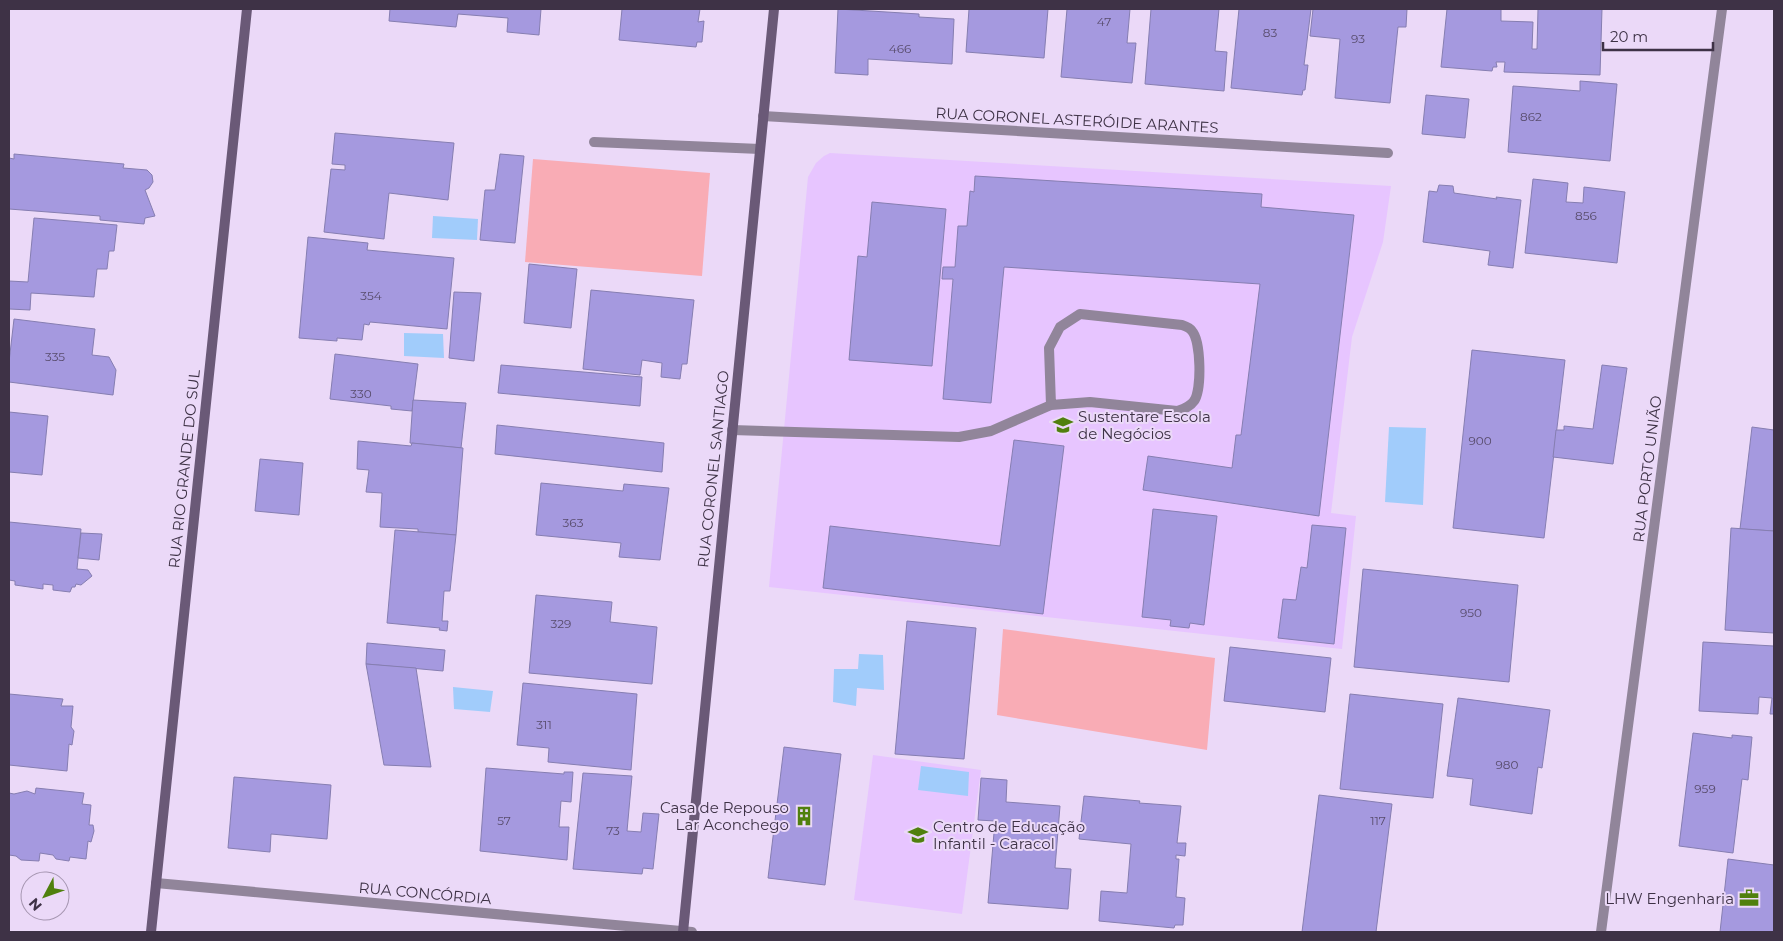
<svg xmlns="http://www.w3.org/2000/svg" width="1783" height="941" font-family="Montserrat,sans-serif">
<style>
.built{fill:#e7c5ff}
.green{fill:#f9acb5}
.water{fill:#a1ccfb}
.building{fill:#a599df;stroke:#867eb1}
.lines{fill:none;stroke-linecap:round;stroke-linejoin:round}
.service{stroke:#91859a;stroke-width:10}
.minor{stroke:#91859a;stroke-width:10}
.tertiary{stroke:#91859a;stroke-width:10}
.secondary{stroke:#6a5977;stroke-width:10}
.labels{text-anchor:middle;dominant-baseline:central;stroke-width:4;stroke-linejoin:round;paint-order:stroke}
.number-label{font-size:12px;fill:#584c6c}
.street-label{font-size:15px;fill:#3e3246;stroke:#ebd9f8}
.poi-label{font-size:15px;fill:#3e3246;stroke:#ebd9f8;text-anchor:start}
</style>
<rect width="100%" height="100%" fill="#ebd9f8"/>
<g class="built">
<path d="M830,153L1391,186L1383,242L1352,337L1331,513L1356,516L1342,649L769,587L808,177L816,163L824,156Z"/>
<path d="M873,755L981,770L962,914L854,900Z"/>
</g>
<g class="green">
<path d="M533,159L710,173L702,276L525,262Z"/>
<path d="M1003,629L1215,658L1207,750L997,715Z"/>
</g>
<g class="water">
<path d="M433,216L478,219L477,240L432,238Z"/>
<path d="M404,333L443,334L444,358L404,356Z"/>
<path d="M1389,427L1426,428L1423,505L1385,502Z"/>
<path d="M859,654L883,655L884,690L857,688L856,706L833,702L834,669H858Z"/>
<path d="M453,687L493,691L490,712L454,709Z"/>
<path d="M921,766L969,772L968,796L918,790Z"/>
</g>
<g class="building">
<path d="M390,9H541L539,35L507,32L508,18L458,14L456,27L389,21Z"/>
<path d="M622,9H700L698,22L704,21L702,42H697L696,47L619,40Z"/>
<path d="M838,9L919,14V17L954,19L952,64L868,59V75L835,73Z"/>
<path d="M969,9H1048L1044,58L966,52Z"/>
<path d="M1067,9H1130L1127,43H1136L1132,83L1061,77Z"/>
<path d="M1151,9H1219L1215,51L1227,52L1224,91L1145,84Z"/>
<path d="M1239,9H1311L1304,65H1308L1305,90H1303L1302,95L1231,88Z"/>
<path d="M1313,9H1407L1406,27H1398L1390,103L1335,98L1340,39L1310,36Z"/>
<path d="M1447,9H1501V21L1533,22L1532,49H1537L1538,9H1602L1600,75L1504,72L1505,62H1496L1497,67H1493L1492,71L1441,67Z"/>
<path d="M1580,81L1617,84L1610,161L1508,152L1513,86L1580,91Z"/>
<path d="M1426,95L1469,99L1465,138L1422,134Z"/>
<path d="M335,133L454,143L448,200L389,193L384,239L324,232L331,169L345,170V165L332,164Z"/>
<path d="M14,154L124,164L123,168L147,170L152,175L153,182L149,188L145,190L155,216L145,218L144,224L100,220V216L9,209V158L14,159Z"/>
<path d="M500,154L524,156L515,243L480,240L485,190H495Z"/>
<path d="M975,176L1262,194L1261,207L1354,215L1319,516L1143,490L1148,456L1232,468L1236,435H1241L1260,284L1004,267L991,403L943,399L953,279H942L943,267H955L958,226H967L970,191L974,192Z"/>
<path d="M1533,179L1568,183L1566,202L1583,203L1584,187L1625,192L1617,263L1525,253Z"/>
<path d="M1439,185L1453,186L1454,193L1497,199L1496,197L1521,200L1513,268L1488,265L1490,251L1423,242L1429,191L1437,192Z"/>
<path d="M872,202L946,209L932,366L849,360L858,256L867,257Z"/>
<path d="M34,218L117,225L114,251H109L107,269H97L94,297L31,293L30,310L9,309V281L28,282Z"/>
<path d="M308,237L368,243L367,250L454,258L447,329L370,322L369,325L364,324L362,340L337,338V341L299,338Z"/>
<path d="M529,264L577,269L571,328L524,323Z"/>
<path d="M591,290L694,300L687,364H682L680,379L661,377L662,363L642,360L640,375L583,369Z"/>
<path d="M454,292L481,293L474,361L449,358Z"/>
<path d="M14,319L95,329L92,355L109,357L116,370L113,395L9,382V362Z"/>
<path d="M1472,350L1565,360L1544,538L1453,528Z"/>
<path d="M335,354L418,364L412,411L391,409V406L330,399Z"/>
<path d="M501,365L642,377L640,406L498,393Z"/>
<path d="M1602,365L1627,368L1613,464L1553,457L1556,430H1564V426L1593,429Z"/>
<path d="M413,400L466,403L461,448L410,443Z"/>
<path d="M9,412L48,416L42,475L9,472Z"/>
<path d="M497,425L664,443L662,472L495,454Z"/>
<path d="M1752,427L1774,430V531L1740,529Z"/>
<path d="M1014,440L1064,446L1043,614L823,588L830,526L1000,546Z"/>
<path d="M358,441L411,446L412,443L463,448L456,535L418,532V529L380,527L382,493L366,492L369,470L357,469Z"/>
<path d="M260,459L303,463L299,515L255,511Z"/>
<path d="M541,483L623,491L624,484L669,488L660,560L619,557L621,543L536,535Z"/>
<path d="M1153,509L1217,516L1204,625L1190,623L1189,628L1170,626L1171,620L1142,617Z"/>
<path d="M9,522L81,529L77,569L88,570L92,576L81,585L76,584L75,587H72L70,592L53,590V585L43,584V589L15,585V581L9,580Z"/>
<path d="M1312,525L1346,528L1334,644L1278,638L1283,599L1296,600L1301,567L1307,568Z"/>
<path d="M1731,528L1774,531V633L1725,630Z"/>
<path d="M395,530L456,535L450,591H444L442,621H448L447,631L439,630L440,628L387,623Z"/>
<path d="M81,533L102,534L99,560L78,558Z"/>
<path d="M1363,569L1518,585L1509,682L1354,667Z"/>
<path d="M536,595L612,602L610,622L657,627L652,684L529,673Z"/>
<path d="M907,621L976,628L964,759L895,754Z"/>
<path d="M1703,642L1774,646V714H1770L1772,698L1759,697L1758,714L1699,711Z"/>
<path d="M367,643L445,650L443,671L366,664Z"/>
<path d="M1230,647L1331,658L1325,712L1224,701Z"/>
<path d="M366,664L416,668L431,767L384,765Z"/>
<path d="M523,683L637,694L631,770L548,762L549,748L517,745Z"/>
<path d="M9,694L63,699L61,706H73L71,727L74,731L72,745L69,744L67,771L9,765Z"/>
<path d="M1350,694L1443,704L1433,798L1340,789Z"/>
<path d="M1458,698L1550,710L1542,768L1538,767L1532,814L1470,805L1473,779L1447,776Z"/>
<path d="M1693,733L1732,738V735L1752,737L1748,780L1742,779L1733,853L1679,846Z"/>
<path d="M784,747L841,754L825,885L768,878Z"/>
<path d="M486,768L564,774V772H573L571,802L561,801L559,827H569L567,860L480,851Z"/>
<path d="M583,773L632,776L627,831L641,832L643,813L659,814L653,869L643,868L642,874L573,869Z"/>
<path d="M234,777L331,785L327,839L271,834L270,852L228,848Z"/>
<path d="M981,778L1007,780L1006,802L1060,806L1055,868L1071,869L1068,909L988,903L995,821L978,820Z"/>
<path d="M36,788L84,793L82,804L91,805L89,825H93L94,831L91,842L88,841L86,859L70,857L69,861L56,859L53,855L40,853L39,861L21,860L16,856L9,855V793L14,794L27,791L35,794Z"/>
<path d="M1319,795L1392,804L1376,932H1302Z"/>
<path d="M1084,796L1140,801L1139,803L1181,806L1177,843H1186L1185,856L1176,855V859H1179L1176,897L1185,898L1183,925H1175L1174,928L1099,921L1101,891L1127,893L1131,844L1079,839Z"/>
<path d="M1728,859L1774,865V932H1720Z"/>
</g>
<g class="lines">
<path class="service" d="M732,430L959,437L991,431L1051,405L1090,402L1177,411C1183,409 1190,407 1194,401C1202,390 1201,341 1192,331C1190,328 1185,326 1182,325L1080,314L1060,327L1049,348L1051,405"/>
<g class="minor">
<path d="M763,116L1388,153"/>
<path d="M594,142L760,149"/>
<path d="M1601,932L1722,9"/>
</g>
<path class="tertiary" d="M156,883L692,932"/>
<g class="secondary">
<path d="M151,932L247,9"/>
<path d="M683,932L774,9"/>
</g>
</g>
<defs>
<symbol id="university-bare" viewBox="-9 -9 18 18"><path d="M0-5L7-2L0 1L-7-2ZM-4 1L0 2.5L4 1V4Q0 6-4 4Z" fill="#50800e" stroke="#ebd9f8" stroke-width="2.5" paint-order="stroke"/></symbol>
<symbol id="building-bare" viewBox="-9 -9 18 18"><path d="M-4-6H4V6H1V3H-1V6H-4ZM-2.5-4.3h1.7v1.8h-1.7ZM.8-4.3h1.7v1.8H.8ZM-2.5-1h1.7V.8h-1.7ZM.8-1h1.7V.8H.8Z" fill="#50800e" stroke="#ebd9f8" stroke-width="2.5" paint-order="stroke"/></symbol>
<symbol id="school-bare" viewBox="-9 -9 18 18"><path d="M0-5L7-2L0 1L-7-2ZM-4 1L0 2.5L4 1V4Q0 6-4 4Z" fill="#50800e" stroke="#ebd9f8" stroke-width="2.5" paint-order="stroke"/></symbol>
<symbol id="office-bare" viewBox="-9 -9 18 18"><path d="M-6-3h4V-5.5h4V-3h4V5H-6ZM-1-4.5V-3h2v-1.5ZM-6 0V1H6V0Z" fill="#50800e" stroke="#ebd9f8" stroke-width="2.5" paint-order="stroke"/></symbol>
</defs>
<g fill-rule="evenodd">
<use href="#university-bare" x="1049" y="411" width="28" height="28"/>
<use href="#building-bare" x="790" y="802" width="28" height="28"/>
<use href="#school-bare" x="904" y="821" width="28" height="28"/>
<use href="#office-bare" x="1735" y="884" width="28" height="28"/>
</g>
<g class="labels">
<g class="number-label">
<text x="1104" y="21">47</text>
<text x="1270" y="32">83</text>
<text x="1358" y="38">93</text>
<text x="900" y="48">466</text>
<text x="1531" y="116">862</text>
<text x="1586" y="215">856</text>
<text x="371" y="295">354</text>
<text x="55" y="356">335</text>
<text x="361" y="393">330</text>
<text x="1480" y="440">900</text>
<text x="573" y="522">363</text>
<text x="1471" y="612">950</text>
<text x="561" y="623">329</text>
<text x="544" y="724">311</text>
<text x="1507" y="764">980</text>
<text x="1705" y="788">959</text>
<text x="504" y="820">57</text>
<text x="1378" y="820">117</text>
<text x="613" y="830">73</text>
</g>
<g class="street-label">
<text transform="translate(1077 120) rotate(3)">RUA CORONEL ASTERÓIDE ARANTES</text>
<text transform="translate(184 469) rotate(-84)">RUA RIO GRANDE DO SUL</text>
<text transform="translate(713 469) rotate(-84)">RUA CORONEL SANTIAGO</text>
<text transform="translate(1647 469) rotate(-83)">RUA PORTO UNIÃO</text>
<text transform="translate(425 893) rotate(5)">RUA CONCÓRDIA</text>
</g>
<g class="poi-label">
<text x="1078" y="416">Sustentare Escola<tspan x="1078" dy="17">de Negócios</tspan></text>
<text x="789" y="807" text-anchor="end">Casa de Repouso<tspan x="789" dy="17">Lar Aconchego</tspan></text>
<text x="933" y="826">Centro de Educação<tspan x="933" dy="17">Infantil - Caracol</tspan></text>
<text x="1734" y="898" text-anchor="end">LHW Engenharia</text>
</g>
</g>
<rect width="1783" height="941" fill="none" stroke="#3e3246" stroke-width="20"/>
<g transform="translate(45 896) rotate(229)"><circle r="24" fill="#ebd9f8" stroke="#a696b1"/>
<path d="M0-4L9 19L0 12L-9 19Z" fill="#50800e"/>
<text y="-8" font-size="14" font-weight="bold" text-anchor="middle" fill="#3e3246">N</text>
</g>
<path d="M1603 42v8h110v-8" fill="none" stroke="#3e3246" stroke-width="2.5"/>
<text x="1610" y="42" font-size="15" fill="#3e3246" stroke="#ebd9f8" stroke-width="4" paint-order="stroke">20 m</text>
</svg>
